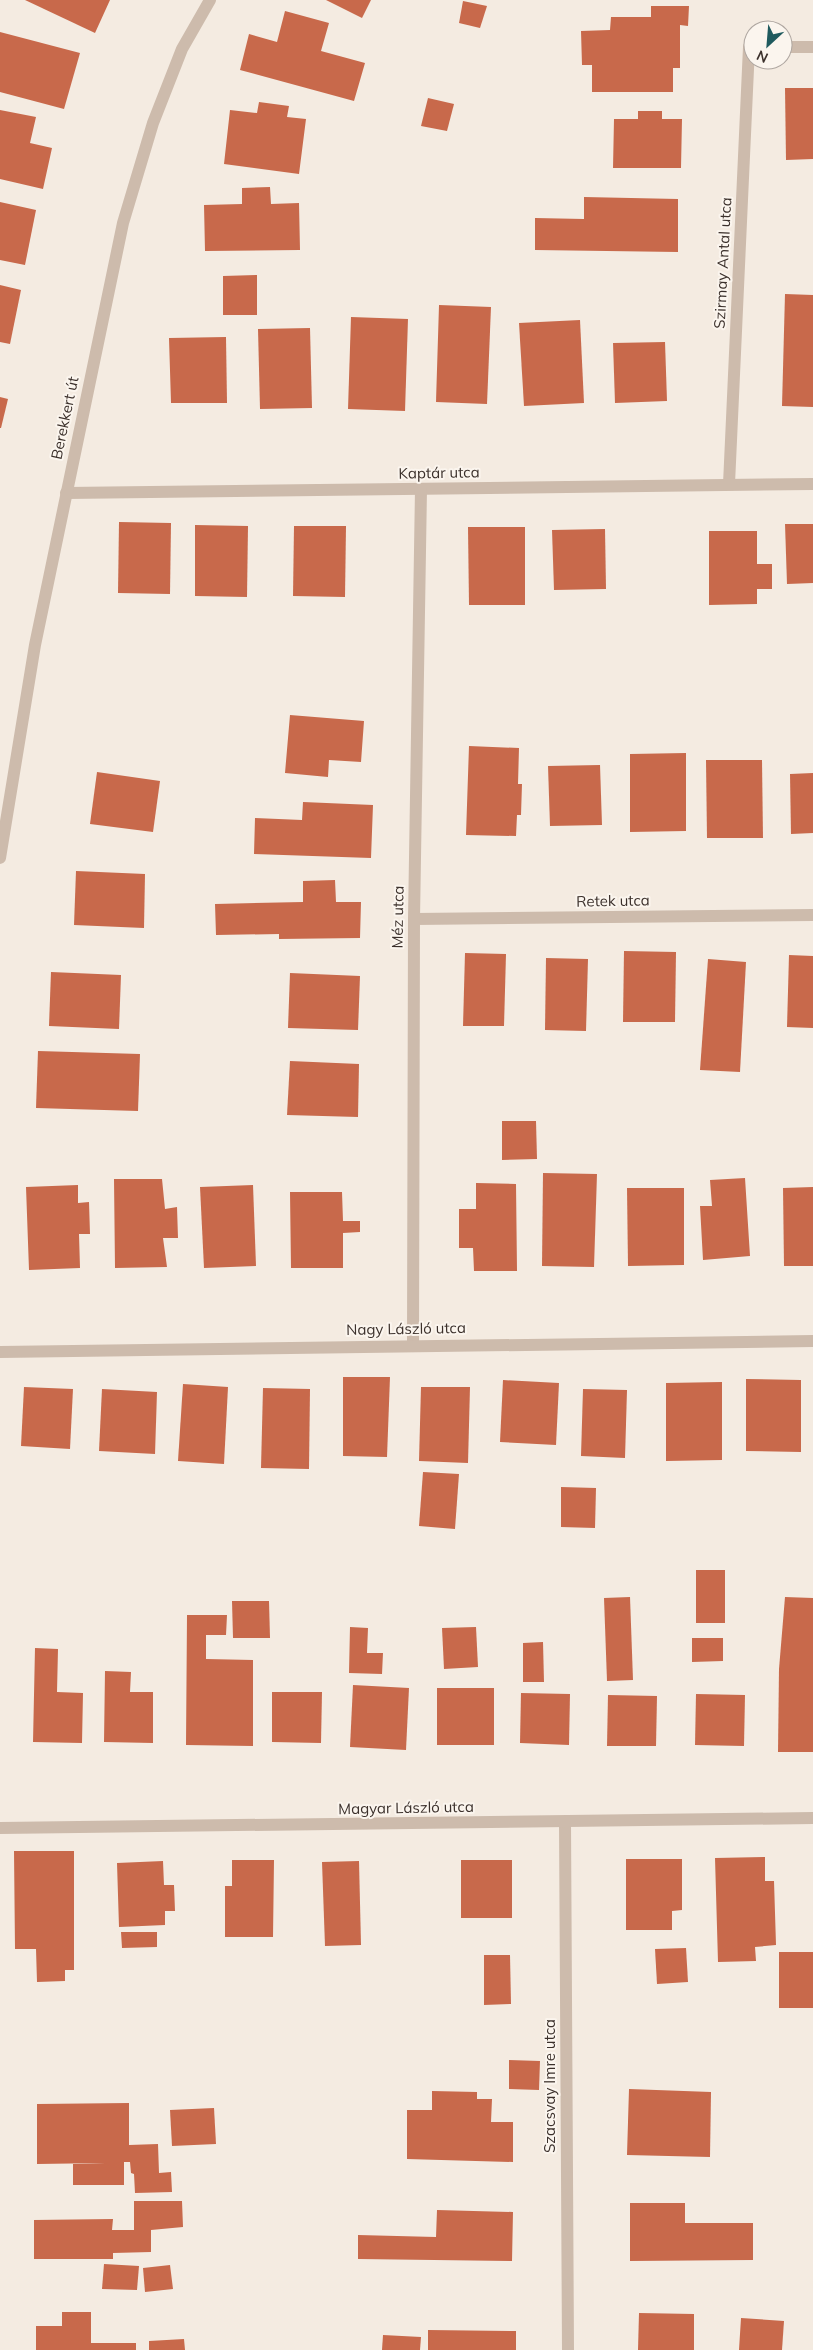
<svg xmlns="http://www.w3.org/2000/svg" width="813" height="2350" viewBox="0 0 813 2350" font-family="Mulish,sans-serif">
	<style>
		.building { fill: #c8694b }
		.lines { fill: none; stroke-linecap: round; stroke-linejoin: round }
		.minor { stroke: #cdbbac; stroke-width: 12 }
		.labels { text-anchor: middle; stroke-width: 4; stroke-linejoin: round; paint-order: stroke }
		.street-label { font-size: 15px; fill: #3b302b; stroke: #fbf5ee }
	</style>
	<rect width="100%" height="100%" fill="#f4ebe1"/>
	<!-- building -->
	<g class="building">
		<path d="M 25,0 L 110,0 L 95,33 Z"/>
		<path d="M 326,0 L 371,0 L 362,18 Z"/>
		<path d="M 463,1 L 487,6 L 480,28 L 459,23 Z"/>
		<path d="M 651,6 L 689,6 L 688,26 L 680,25 L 680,68 L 673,68 L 673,92 L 592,92 L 592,65 L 582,65 L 581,31 L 610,30 L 611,17 L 651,17 Z"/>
		<path d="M 285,11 L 329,23 L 321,51 L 365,63 L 354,101 L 240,70 L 249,34 L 277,42 Z"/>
		<path d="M 0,32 L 80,53 L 64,109 L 0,92 Z"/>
		<path d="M 785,88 L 813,88 L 813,159 L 786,160 Z"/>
		<path d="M 428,98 L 454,104 L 447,131 L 421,126 Z"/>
		<path d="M 259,102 L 289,106 L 287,117 L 306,119 L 299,174 L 224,164 L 230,110 L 257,113 Z"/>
		<path d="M 0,110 L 36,117 L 30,143 L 52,148 L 43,189 L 0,179 Z"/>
		<path d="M 638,111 L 662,111 L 662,119 L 682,119 L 681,168 L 613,168 L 614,119 L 638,119 Z"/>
		<path d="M 270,187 L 271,204 L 299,203 L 300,250 L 205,251 L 204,205 L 242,204 L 242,188 Z"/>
		<path d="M 584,197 L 678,199 L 678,252 L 535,250 L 535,218 L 584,219 Z"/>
		<path d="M 0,202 L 36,210 L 25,265 L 0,260 Z"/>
		<path d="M 257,275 L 257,315 L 223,315 L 223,276 Z"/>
		<path d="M 0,285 L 21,290 L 10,344 L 0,342 Z"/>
		<path d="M 785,294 L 813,295 L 813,407 L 782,406 Z"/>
		<path d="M 439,305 L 491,307 L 487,404 L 436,402 Z"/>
		<path d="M 351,317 L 408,319 L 405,411 L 348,409 Z"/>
		<path d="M 580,320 L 584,403 L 524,406 L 519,323 Z"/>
		<path d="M 310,328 L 312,408 L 260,409 L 258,329 Z"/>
		<path d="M 226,337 L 227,403 L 171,403 L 169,338 Z"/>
		<path d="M 665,342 L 667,401 L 615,403 L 613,343 Z"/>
		<path d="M 0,397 L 8,399 L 1,428 L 0,428 Z"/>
		<path d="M 119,522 L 171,523 L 170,594 L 118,593 Z"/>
		<path d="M 785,524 L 813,524 L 813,583 L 787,584 Z"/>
		<path d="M 195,525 L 248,526 L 247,597 L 195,596 Z"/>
		<path d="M 294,526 L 346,526 L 345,597 L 293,596 Z"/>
		<path d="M 468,527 L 525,527 L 525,605 L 469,605 Z"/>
		<path d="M 605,529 L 606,589 L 554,590 L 552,530 Z"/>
		<path d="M 709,531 L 757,531 L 757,564 L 772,564 L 772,589 L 757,589 L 757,604 L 709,605 Z"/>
		<path d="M 290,715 L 364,721 L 361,762 L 329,760 L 328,777 L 285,773 Z"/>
		<path d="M 469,746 L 519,748 L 518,784 L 522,784 L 521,815 L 517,815 L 516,836 L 466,835 Z"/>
		<path d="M 686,753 L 686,831 L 630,832 L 630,754 Z"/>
		<path d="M 706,760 L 762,760 L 763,838 L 707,838 Z"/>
		<path d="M 600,765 L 602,825 L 550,826 L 548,766 Z"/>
		<path d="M 97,772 L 160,781 L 153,832 L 90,824 Z"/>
		<path d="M 813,773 L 813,833 L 791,834 L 790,774 Z"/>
		<path d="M 303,802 L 373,805 L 371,858 L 254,854 L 255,818 L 302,820 Z"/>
		<path d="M 76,871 L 145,874 L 144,928 L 74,925 Z"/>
		<path d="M 335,880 L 336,902 L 361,902 L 360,938 L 279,939 L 279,934 L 216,935 L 215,904 L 303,902 L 303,881 Z"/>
		<path d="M 624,951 L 676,952 L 675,1022 L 623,1022 Z"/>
		<path d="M 465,953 L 506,954 L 504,1026 L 463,1026 Z"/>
		<path d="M 789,955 L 813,956 L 813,1028 L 787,1027 Z"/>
		<path d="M 546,958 L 588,959 L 586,1031 L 545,1030 Z"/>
		<path d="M 708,959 L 746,962 L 740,1072 L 700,1070 Z"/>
		<path d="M 51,972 L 121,975 L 119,1029 L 49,1026 Z"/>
		<path d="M 290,973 L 360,976 L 358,1030 L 288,1028 Z"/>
		<path d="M 38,1051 L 140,1054 L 138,1111 L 36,1108 Z"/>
		<path d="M 290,1061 L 359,1064 L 358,1117 L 287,1115 Z"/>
		<path d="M 502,1121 L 536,1121 L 537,1159 L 502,1160 Z"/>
		<path d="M 543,1173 L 597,1174 L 594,1267 L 542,1266 Z"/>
		<path d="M 745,1178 L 750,1256 L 703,1260 L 700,1206 L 712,1206 L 710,1180 Z"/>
		<path d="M 114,1179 L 162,1179 L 165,1209 L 177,1207 L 178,1238 L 163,1238 L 167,1267 L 115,1268 Z"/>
		<path d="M 476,1183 L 516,1184 L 517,1271 L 474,1271 L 473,1248 L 459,1248 L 459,1209 L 476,1209 Z"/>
		<path d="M 78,1185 L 78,1203 L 89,1202 L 90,1234 L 79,1234 L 80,1268 L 29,1270 L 26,1187 Z"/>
		<path d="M 253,1185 L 256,1266 L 204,1268 L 200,1187 Z"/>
		<path d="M 813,1187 L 813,1266 L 784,1266 L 783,1188 Z"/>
		<path d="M 627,1188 L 684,1188 L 684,1265 L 628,1266 Z"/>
		<path d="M 290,1192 L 342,1192 L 343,1221 L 360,1221 L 360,1232 L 343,1233 L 343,1268 L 291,1268 Z"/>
		<path d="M 343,1377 L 390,1377 L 387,1457 L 343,1456 Z"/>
		<path d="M 746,1379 L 801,1380 L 801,1452 L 746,1451 Z"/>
		<path d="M 503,1380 L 559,1383 L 556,1445 L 500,1442 Z"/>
		<path d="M 722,1382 L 722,1460 L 666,1461 L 666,1383 Z"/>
		<path d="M 183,1384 L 228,1387 L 224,1464 L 178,1461 Z"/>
		<path d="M 24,1387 L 73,1389 L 70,1449 L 21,1446 Z"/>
		<path d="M 421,1387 L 470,1387 L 468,1463 L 419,1461 Z"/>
		<path d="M 263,1388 L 310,1389 L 309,1469 L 261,1468 Z"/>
		<path d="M 102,1389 L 157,1392 L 155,1454 L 99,1451 Z"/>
		<path d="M 583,1389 L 627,1390 L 625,1458 L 581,1456 Z"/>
		<path d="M 423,1472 L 459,1474 L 455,1529 L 419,1526 Z"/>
		<path d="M 561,1487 L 596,1488 L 595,1528 L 561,1527 Z"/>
		<rect x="696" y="1570" width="29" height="53"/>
		<path d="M 630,1597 L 633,1680 L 607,1681 L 604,1598 Z"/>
		<path d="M 785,1597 L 813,1598 L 813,1752 L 778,1752 L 779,1669 Z"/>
		<path d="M 232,1601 L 269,1601 L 270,1638 L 233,1638 Z"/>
		<path d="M 187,1615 L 227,1615 L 226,1635 L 206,1635 L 206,1659 L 253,1660 L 253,1746 L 186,1745 Z"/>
		<path d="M 350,1627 L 368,1628 L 367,1653 L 383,1653 L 382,1674 L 349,1673 Z"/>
		<path d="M 476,1627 L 478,1667 L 444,1669 L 442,1628 Z"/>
		<path d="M 692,1638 L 723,1638 L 723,1661 L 692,1662 Z"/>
		<path d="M 543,1642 L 544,1682 L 523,1682 L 523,1643 Z"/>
		<path d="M 35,1648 L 58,1649 L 57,1692 L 83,1693 L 82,1743 L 33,1742 Z"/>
		<path d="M 105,1671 L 131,1672 L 130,1692 L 153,1692 L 153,1743 L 104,1742 Z"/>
		<path d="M 353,1685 L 409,1688 L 406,1750 L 350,1747 Z"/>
		<rect x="437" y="1688" width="57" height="57"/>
		<path d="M 272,1692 L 322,1692 L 321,1743 L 272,1742 Z"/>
		<path d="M 521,1693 L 570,1694 L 569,1745 L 520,1743 Z"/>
		<path d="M 696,1694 L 745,1695 L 744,1746 L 695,1745 Z"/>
		<path d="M 608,1695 L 657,1696 L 656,1746 L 607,1746 Z"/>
		<path d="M 14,1851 L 74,1851 L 74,1970 L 65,1970 L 65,1981 L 37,1982 L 36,1949 L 15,1949 Z"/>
		<path d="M 765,1857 L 765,1881 L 774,1881 L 776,1945 L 755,1947 L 756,1961 L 718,1962 L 715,1858 Z"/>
		<path d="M 626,1859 L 682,1859 L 682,1910 L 672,1911 L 672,1930 L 626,1930 Z"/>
		<path d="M 232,1860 L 274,1860 L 273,1937 L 225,1937 L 225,1886 L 232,1886 Z"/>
		<rect x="461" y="1860" width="51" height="58"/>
		<path d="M 163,1861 L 164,1885 L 174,1885 L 175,1911 L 165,1911 L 165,1925 L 119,1927 L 117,1863 Z"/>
		<path d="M 359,1861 L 361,1945 L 325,1946 L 322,1862 Z"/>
		<path d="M 121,1932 L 157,1932 L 157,1947 L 122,1948 Z"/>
		<path d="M 686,1948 L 688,1982 L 657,1984 L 655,1949 Z"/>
		<rect x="779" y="1952" width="34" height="56"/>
		<path d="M 484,1955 L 510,1955 L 511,2004 L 484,2005 Z"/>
		<path d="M 509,2060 L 540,2061 L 539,2090 L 509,2089 Z"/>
		<path d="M 629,2089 L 711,2092 L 710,2157 L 627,2155 Z"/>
		<path d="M 432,2091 L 477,2092 L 477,2099 L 492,2099 L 491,2122 L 513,2122 L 513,2162 L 407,2159 L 407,2110 L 432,2110 Z"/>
		<path d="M 129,2103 L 129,2145 L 158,2144 L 159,2173 L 171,2172 L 172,2192 L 135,2193 L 134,2174 L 131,2173 L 130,2162 L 124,2162 L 124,2185 L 73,2185 L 73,2164 L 105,2163 L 37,2164 L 37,2104 Z"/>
		<path d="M 214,2108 L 216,2144 L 172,2146 L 170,2110 Z"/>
		<path d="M 134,2201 L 182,2201 L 183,2227 L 151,2230 L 151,2252 L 113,2253 L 113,2259 L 34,2259 L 34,2220 L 113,2219 L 112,2230 L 134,2230 Z"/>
		<path d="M 630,2203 L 685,2203 L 685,2223 L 753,2223 L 753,2260 L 630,2261 Z"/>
		<path d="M 437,2210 L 513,2212 L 512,2261 L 358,2259 L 358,2235 L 436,2237 Z"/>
		<path d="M 104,2264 L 139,2266 L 137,2290 L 102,2289 Z"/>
		<path d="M 170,2265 L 173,2289 L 145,2292 L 143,2268 Z"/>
		<path d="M 62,2312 L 91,2312 L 91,2343 L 136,2343 L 136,2350 L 36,2350 L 36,2326 L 62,2326 Z"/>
		<path d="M 639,2313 L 694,2314 L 694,2350 L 638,2350 Z"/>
		<path d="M 741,2318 L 784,2321 L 782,2350 L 739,2350 Z"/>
		<path d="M 428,2330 L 516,2331 L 516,2350 L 428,2350 Z"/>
		<path d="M 383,2335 L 421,2337 L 420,2350 L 382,2350 Z"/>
		<path d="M 184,2339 L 185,2350 L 149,2350 L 149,2341 Z"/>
	</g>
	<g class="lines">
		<!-- minor -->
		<g class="minor">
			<path d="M 783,47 L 813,47"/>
			<path d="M 729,484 L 749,47 L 753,47"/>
			<path d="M 66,493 L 813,484"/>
			<path d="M 0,858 L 35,645 L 123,223 L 153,123 L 182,49 L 210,0"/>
			<path d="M 414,919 L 813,915"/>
			<path d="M 413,1345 L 414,919 L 421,489"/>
			<path d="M 0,1352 L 813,1341"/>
			<path d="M 565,1822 L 568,2350"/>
			<path d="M 0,1828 L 813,1818"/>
		</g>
	</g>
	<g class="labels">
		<!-- street labels -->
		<g class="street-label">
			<text transform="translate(723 263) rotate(-87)" y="5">Szirmay Antal utca</text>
			<text transform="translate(65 418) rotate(-78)" y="5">Berekkert út</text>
			<text transform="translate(439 473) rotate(-1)" y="5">Kaptár utca</text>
			<text transform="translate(613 901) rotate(-1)" y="5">Retek utca</text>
			<text transform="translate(398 917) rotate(-89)" y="5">Méz utca</text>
			<text transform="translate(406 1329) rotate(-1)" y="5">Nagy László utca</text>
			<text transform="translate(406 1808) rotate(-1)" y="5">Magyar László utca</text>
			<text transform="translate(550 2086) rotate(-90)" y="5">Szacsvay Imre utca</text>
		</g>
	</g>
	<!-- north arrow -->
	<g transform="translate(768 45) rotate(206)"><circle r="24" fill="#fbf5ee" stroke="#aea6a0"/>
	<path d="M0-4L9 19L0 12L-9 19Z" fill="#1f5a5e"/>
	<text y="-8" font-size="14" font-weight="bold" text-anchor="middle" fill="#3b302b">N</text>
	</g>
</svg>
